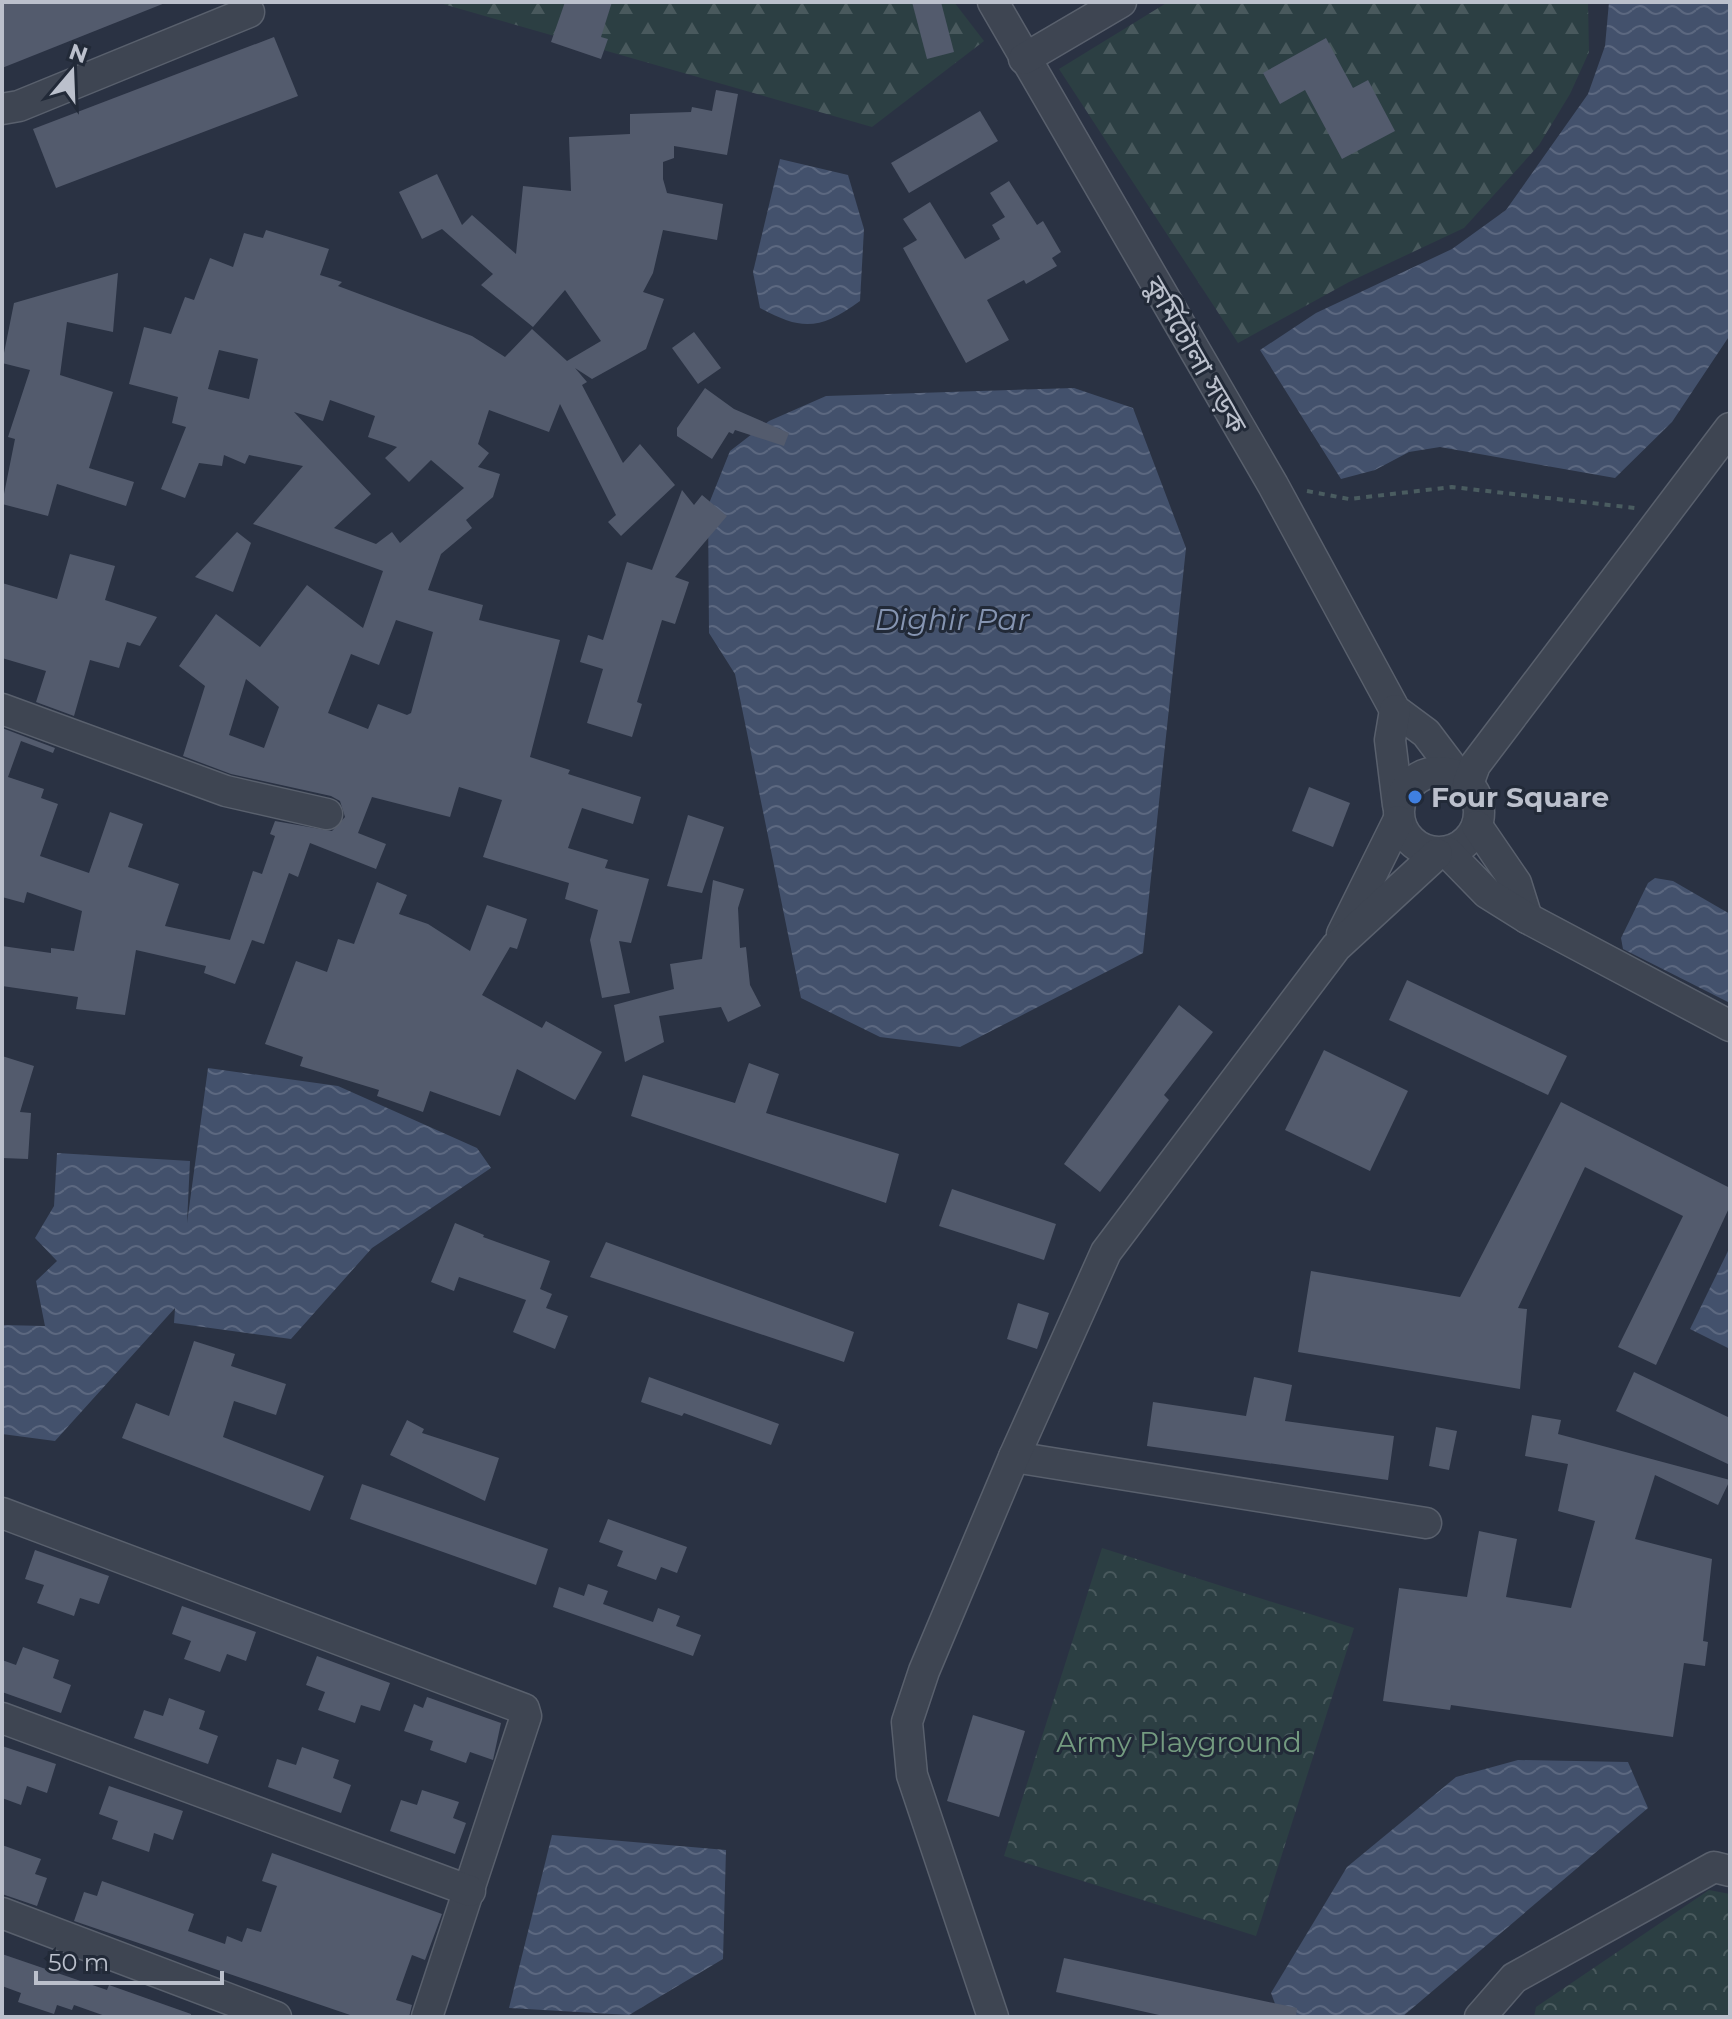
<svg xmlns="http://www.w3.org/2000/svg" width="1732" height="2019" viewBox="0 0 1732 2019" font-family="Montserrat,'Noto Sans Bengali',sans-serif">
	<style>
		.forest { fill: url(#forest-firs) }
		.park { fill: url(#park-crowns) }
		.water { fill: url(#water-waves) }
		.building { fill: #535b6d; fill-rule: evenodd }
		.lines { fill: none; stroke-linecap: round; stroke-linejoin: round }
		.minor-casing { stroke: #59606d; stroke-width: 33 }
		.path { stroke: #4a5c60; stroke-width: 4; stroke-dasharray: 6 6; stroke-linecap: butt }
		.minor { stroke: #3e4552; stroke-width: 30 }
		.shop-dot { fill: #3f7fe0; stroke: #222a38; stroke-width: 3 }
		.labels { text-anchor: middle; stroke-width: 6; stroke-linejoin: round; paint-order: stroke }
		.street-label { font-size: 28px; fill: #bbc0cc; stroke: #222a38 }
		.poi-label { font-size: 28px; font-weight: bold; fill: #bbc0cc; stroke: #222a38; text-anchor: start }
		.park-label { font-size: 28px; fill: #749b80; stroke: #222a38 }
		.water-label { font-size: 30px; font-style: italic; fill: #8594b1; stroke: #222a38 }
	</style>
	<defs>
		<pattern id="forest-firs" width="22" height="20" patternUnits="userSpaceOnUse" patternTransform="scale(2)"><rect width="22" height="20" fill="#2c3f43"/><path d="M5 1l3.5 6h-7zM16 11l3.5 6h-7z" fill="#49595d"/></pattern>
		<pattern id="park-crowns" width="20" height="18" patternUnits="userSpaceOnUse" patternTransform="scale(2)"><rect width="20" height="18" fill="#2c3f43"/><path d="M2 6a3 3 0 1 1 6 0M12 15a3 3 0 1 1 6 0" fill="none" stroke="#49595d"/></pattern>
		<pattern id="water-waves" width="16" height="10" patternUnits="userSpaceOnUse" patternTransform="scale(2)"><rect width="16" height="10" fill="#43516c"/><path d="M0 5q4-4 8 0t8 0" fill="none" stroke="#5c6880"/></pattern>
	</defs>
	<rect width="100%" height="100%" fill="#2a3243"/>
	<!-- forest -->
	<g class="forest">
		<path d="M 436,2 L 954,2 L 984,41 L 872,127 Z"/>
		<path d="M 1168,2 L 1588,2 L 1589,52 L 1570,94 L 1539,145 L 1464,228 L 1349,282 L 1238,343 L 1059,69 Z"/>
	</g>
	<!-- park -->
	<g class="park">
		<path d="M 1102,1548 L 1354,1628 L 1256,1936 L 1004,1856 Z"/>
		<path d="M 1709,1890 L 1730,1894 L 1730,2017 L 1534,2017 L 1536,2007 Z"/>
	</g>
	<!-- water -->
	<g class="water">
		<path d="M 1609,2 L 1730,2 L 1730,335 L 1672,422 L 1615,478 L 1440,447 L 1409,452 L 1375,470 L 1341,479 L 1260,350 L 1316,313 L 1452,249 L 1506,210 L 1588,94 L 1605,46 Z"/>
		<path d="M 780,159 L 848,175 L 864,229 L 860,301 C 820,330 802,331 760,308 L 753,272 Z"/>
		<path d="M 1074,388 L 1133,408 L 1186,548 L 1143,953 L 960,1047 L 880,1037 L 801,998 L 735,674 L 709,633 L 708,506 L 730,451 L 769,421 L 826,396 Z"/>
		<path d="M 1655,878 L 1673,881 L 1730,914 L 1730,1003 L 1623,949 L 1621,938 L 1648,883 Z"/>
		<path d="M 208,1068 L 338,1086 L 477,1148 L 491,1168 L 372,1248 L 291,1339 L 174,1323 L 175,1308 L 55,1441 L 2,1434 L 2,1325 L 45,1326 L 36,1281 L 57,1261 L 35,1238 L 54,1206 L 57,1153 L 190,1161 L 187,1223 Z"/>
		<path d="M 1730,1247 L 1730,1349 L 1690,1329 Z"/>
		<path d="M 1518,1760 L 1628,1762 L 1648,1808 L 1402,2017 L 1280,2017 L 1271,1993 L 1347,1867 L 1456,1777 Z"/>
		<path d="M 552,1835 L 726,1850 L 723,1959 L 629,2015 L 509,2008 Z"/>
	</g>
	<!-- building -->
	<g class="building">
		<path d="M 2,2 L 165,2 L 165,3 L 2,68 Z"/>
		<path d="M 565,2 L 612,2 L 601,37 L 608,39 L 601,59 L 551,42 Z"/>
		<path d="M 912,2 L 941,2 L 954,52 L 927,59 Z"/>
		<path d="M 274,37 L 298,96 L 56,188 L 33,129 Z"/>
		<path d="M 1326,38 L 1353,88 L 1368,80 L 1395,131 L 1342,159 L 1305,90 L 1280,104 L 1263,73 Z"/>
		<path d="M 716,90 L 738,94 L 727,155 L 674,146 L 674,158 L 663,162 L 663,179 L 667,193 L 723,204 L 717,240 L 663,230 L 653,273 L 643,292 L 664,299 L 646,349 L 592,379 L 575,368 L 587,382 L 582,385 L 623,463 L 640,444 L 675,485 L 621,536 L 608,522 L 616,515 L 560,404 L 549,432 L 489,410 L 478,444 L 489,453 L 478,467 L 500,474 L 493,497 L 466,520 L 472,528 L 441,554 L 428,590 L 483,605 L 479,620 L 560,640 L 530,757 L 570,770 L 568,774 L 641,797 L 633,824 L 582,808 L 568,848 L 608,860 L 605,868 L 649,879 L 631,943 L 619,941 L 630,993 L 602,998 L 590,940 L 598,910 L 565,899 L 569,883 L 483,857 L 502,800 L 459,787 L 450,817 L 372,797 L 358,833 L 386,844 L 376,869 L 310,843 L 298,877 L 289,873 L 264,944 L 252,940 L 235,984 L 204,973 L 206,966 L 136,950 L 125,1015 L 76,1009 L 78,997 L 2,986 L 2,946 L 51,953 L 51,948 L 74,951 L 82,911 L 27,892 L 24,903 L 2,897 L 2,728 L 55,748 L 53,753 L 21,741 L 8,777 L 44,789 L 41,798 L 58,804 L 40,856 L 89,873 L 110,812 L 143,824 L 128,867 L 179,884 L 165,926 L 230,940 L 253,871 L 262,874 L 275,836 L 270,834 L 275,821 L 332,831 L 345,817 L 340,801 L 331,796 L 231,774 L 183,756 L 205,686 L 179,666 L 216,614 L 260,647 L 307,585 L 363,628 L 383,571 L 253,524 L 303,466 L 249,455 L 245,464 L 224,455 L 222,466 L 199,463 L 185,498 L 161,489 L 186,427 L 172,423 L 178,397 L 129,384 L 144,327 L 171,334 L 185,297 L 194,300 L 210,258 L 233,267 L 244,233 L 263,238 L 266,230 L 329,249 L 320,275 L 342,282 L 338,286 L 472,336 L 505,357 L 532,329 L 567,361 L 601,341 L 565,290 L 533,327 L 481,285 L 493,274 L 442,229 L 422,239 L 399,192 L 437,174 L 462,225 L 472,215 L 516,254 L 523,186 L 571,191 L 569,137 L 630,134 L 630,114 L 691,112 L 692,107 L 712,111 ZM 219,350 L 258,359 L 249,399 L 208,389 ZM 330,400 L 375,416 L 368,437 L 397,447 L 385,458 L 409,482 L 431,460 L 464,488 L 400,543 L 392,532 L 376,544 L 334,528 L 371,494 L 294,412 L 323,421 ZM 396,620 L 433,632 L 411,713 L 407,715 L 378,704 L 368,729 L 328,713 L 351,654 L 379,665 ZM 246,679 L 279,707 L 264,748 L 229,735 Z"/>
		<path d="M 980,111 L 998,141 L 909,193 L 891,163 Z"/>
		<path d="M 1009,181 L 1037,225 L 1043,221 L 1061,252 L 1052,258 L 1057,266 L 1026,284 L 1024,280 L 987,300 L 1009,340 L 966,363 L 903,248 L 917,240 L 903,219 L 930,202 L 965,259 L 1000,239 L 992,225 L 1005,217 L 990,193 Z"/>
		<path d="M 118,273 L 113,332 L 67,322 L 60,375 L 113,392 L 89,468 L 134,482 L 126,506 L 57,484 L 48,516 L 2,504 L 15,439 L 8,437 L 30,370 L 2,363 L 14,303 Z"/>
		<path d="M 694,332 L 721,368 L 698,384 L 672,348 Z"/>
		<path d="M 705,388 L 734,409 L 789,433 L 784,446 L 735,430 L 733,434 L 729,432 L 712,459 L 677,436 L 677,428 Z"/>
		<path d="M 682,490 L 694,505 L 702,495 L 727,516 L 675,577 L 689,582 L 675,624 L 662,620 L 637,702 L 642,704 L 632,737 L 587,723 L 603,669 L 580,662 L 588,635 L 603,640 L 627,562 L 652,570 Z"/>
		<path d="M 237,532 L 251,543 L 233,592 L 195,577 Z"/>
		<path d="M 70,554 L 115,566 L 105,600 L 157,617 L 140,646 L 127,642 L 119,668 L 90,660 L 74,716 L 36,702 L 46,671 L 2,658 L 2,583 L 57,599 Z"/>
		<path d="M 1309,787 L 1350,803 L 1333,847 L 1292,831 Z"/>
		<path d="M 688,815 L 724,827 L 702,893 L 667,886 Z"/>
		<path d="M 713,880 L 744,889 L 738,908 L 740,948 L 746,947 L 750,985 L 761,1006 L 728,1022 L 721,1007 L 659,1016 L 664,1042 L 625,1062 L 614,1005 L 674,989 L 670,964 L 702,959 Z"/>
		<path d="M 377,882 L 407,895 L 399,914 L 428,924 L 470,951 L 487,905 L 527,919 L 517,949 L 510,947 L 482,995 L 542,1028 L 546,1021 L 602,1052 L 575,1100 L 517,1069 L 500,1116 L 430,1091 L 423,1112 L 377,1096 L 379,1090 L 300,1066 L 303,1057 L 265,1044 L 296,961 L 327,972 L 338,939 L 354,944 Z"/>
		<path d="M 1407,980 L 1567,1056 L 1548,1095 L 1389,1020 Z"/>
		<path d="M 1179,1005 L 1213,1032 L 1164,1095 L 1169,1100 L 1100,1192 L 1064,1164 Z"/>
		<path d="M 1324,1050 L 1408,1091 L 1370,1171 L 1285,1130 Z"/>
		<path d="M 2,1056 L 34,1066 L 20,1112 L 31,1113 L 28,1159 L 2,1158 Z"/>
		<path d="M 749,1063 L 779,1074 L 766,1113 L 899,1154 L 886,1203 L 631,1116 L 643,1075 L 735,1103 Z"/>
		<path d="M 1561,1102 L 1730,1188 L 1730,1206 L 1656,1365 L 1618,1347 L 1683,1216 L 1585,1167 L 1518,1308 L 1527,1309 L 1520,1389 L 1298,1352 L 1311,1271 L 1460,1297 Z"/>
		<path d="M 952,1189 L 1056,1224 L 1044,1260 L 939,1226 Z"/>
		<path d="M 455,1223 L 484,1235 L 483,1237 L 550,1261 L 540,1289 L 552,1294 L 546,1308 L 568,1316 L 555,1349 L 513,1332 L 526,1300 L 459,1277 L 454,1291 L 431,1282 Z"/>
		<path d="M 606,1242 L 854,1332 L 844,1362 L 590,1277 Z"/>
		<path d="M 1018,1303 L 1049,1313 L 1037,1349 L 1007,1339 Z"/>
		<path d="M 194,1341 L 235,1354 L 231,1366 L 286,1384 L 276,1415 L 234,1401 L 223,1437 L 324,1476 L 310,1511 L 122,1438 L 136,1403 L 169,1416 Z"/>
		<path d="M 1634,1372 L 1730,1418 L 1730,1465 L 1616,1411 Z"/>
		<path d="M 649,1377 L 779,1424 L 771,1445 L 684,1413 L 682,1416 L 641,1402 Z"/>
		<path d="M 1254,1377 L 1292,1385 L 1285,1421 L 1394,1436 L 1388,1480 L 1147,1446 L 1153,1402 L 1246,1416 Z"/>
		<path d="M 1532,1415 L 1561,1420 L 1558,1434 L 1730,1480 L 1718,1505 L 1655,1475 L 1635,1539 L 1712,1559 L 1703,1641 L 1708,1642 L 1705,1666 L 1684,1663 L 1673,1737 L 1451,1705 L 1450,1710 L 1383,1701 L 1399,1588 L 1467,1597 L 1479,1531 L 1517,1539 L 1506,1597 L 1571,1608 L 1595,1521 L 1558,1511 L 1568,1464 L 1525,1456 Z"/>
		<path d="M 407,1420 L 424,1429 L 422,1433 L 499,1458 L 485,1501 L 390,1455 Z"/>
		<path d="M 1436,1427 L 1457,1431 L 1449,1470 L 1429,1466 Z"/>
		<path d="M 362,1484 L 548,1549 L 536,1585 L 350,1519 Z"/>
		<path d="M 608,1519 L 687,1547 L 677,1573 L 661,1567 L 656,1580 L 617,1566 L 623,1551 L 599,1542 Z"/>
		<path d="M 35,1550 L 109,1576 L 99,1604 L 80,1598 L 74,1616 L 37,1603 L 44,1585 L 25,1579 Z"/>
		<path d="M 588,1584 L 608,1591 L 603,1604 L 653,1622 L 658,1608 L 680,1616 L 676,1626 L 701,1635 L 693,1656 L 553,1607 L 559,1587 L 584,1596 Z"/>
		<path d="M 182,1606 L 256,1632 L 246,1661 L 227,1654 L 220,1672 L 184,1659 L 191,1641 L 172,1634 Z"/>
		<path d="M 23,1647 L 59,1660 L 53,1678 L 71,1685 L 61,1713 L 2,1692 L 2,1660 L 16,1665 Z"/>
		<path d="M 317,1656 L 390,1683 L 380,1711 L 361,1705 L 355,1723 L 318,1710 L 325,1692 L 306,1685 Z"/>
		<path d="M 427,1697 L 501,1723 L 493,1760 L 470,1752 L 466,1763 L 430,1750 L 433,1741 L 404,1731 L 414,1704 L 423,1708 Z"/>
		<path d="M 169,1698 L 205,1711 L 199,1729 L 218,1736 L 208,1764 L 134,1738 L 144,1710 L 163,1716 Z"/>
		<path d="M 973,1715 L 1025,1731 L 999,1817 L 947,1801 Z"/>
		<path d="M 2,1746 L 56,1764 L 47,1793 L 27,1786 L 21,1805 L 2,1798 Z"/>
		<path d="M 302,1747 L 339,1760 L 333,1778 L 351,1785 L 341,1813 L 268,1787 L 277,1759 L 296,1765 Z"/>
		<path d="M 109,1786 L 183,1811 L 173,1840 L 154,1833 L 149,1852 L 112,1839 L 118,1821 L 99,1814 Z"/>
		<path d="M 422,1790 L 459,1802 L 453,1818 L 466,1823 L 455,1854 L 390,1831 L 401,1800 L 417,1805 Z"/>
		<path d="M 2,1845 L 41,1859 L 35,1874 L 47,1878 L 37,1906 L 2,1894 Z"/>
		<path d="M 272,1853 L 442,1914 L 425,1960 L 412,1955 L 396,2000 L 412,2005 L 409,2017 L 356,2017 L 74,1921 L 84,1892 L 97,1896 L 102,1881 L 194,1914 L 188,1931 L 225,1944 L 227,1936 L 242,1942 L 247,1928 L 261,1932 L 277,1886 L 262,1881 Z"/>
		<path d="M 2,1954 L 107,1990 L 109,1985 L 191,2014 L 191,2017 L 108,2017 L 74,2005 L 72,2010 L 57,2005 L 54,2014 L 18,2002 L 21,1993 L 2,1986 Z"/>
		<path d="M 1064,1958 L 1297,2008 L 1296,2017 L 1168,2017 L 1056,1992 Z"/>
	</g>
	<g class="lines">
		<!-- minor casing -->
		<g class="minor-casing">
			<g id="minor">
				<path d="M 993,2 L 1273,485 L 1395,710 L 1426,733 L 1460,778"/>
				<path d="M 1024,59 L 1121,2"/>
				<path d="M 2,109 L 19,106 L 249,12"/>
				<path d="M 2,709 L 226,791 L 327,814"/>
				<path d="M 1395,710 L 1390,740 L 1398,805"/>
				<circle cx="1439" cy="812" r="40"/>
				<path d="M 1468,784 L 1475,765 L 1730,428"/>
				<path d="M 1477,826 L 1516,883 L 1527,918"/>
				<path d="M 1447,852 L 1487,893 L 1527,918 L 1730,1026"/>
				<path d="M 1342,934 L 1398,821"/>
				<path d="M 1014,1457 L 1426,1523"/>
				<path d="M 2,1513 L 524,1709 L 526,1716 L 427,2017"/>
				<path d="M 2,1718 L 470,1891"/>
				<path d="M 2,1913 L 276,2017"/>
				<path d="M 993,2017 L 912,1775 L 907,1722 L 924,1671 L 1014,1457 L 1106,1252 L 1336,947 L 1437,854"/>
				<path d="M 1480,2017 L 1514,1978 L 1714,1867 L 1730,1871"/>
			</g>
		</g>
		<!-- path -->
		<path class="path" d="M 1307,491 L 1349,499 L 1452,487 L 1635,508"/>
		<!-- minor -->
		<use href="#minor" class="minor"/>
	</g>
	<!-- markers -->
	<circle class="shop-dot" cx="1415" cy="797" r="8"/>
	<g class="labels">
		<!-- street labels -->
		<g class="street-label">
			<text transform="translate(1196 355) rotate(60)" y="10">কুর্মিটোলা সড়ক</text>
		</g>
		<!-- poi labels -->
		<g class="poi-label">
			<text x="1431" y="807">Four Square</text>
		</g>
		<!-- park labels -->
		<g class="park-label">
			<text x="1179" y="1752">Army Playground</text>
		</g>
		<!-- water labels -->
		<g class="water-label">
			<text x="952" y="630">Dighir Par</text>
		</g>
	</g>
	<!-- border -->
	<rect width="1732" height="2019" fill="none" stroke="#bbc0cc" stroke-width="8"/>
	<!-- north arrow -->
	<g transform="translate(72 72) rotate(19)" stroke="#222a38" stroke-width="6" paint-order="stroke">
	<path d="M0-6L14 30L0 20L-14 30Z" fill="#bbc0cc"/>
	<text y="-12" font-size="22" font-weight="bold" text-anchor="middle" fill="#bbc0cc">N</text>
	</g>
	<!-- scale -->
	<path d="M36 1971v12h186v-12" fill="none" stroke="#bbc0cc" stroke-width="4"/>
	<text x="48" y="1971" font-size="24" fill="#bbc0cc" stroke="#222a38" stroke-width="6" paint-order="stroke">50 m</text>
</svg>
